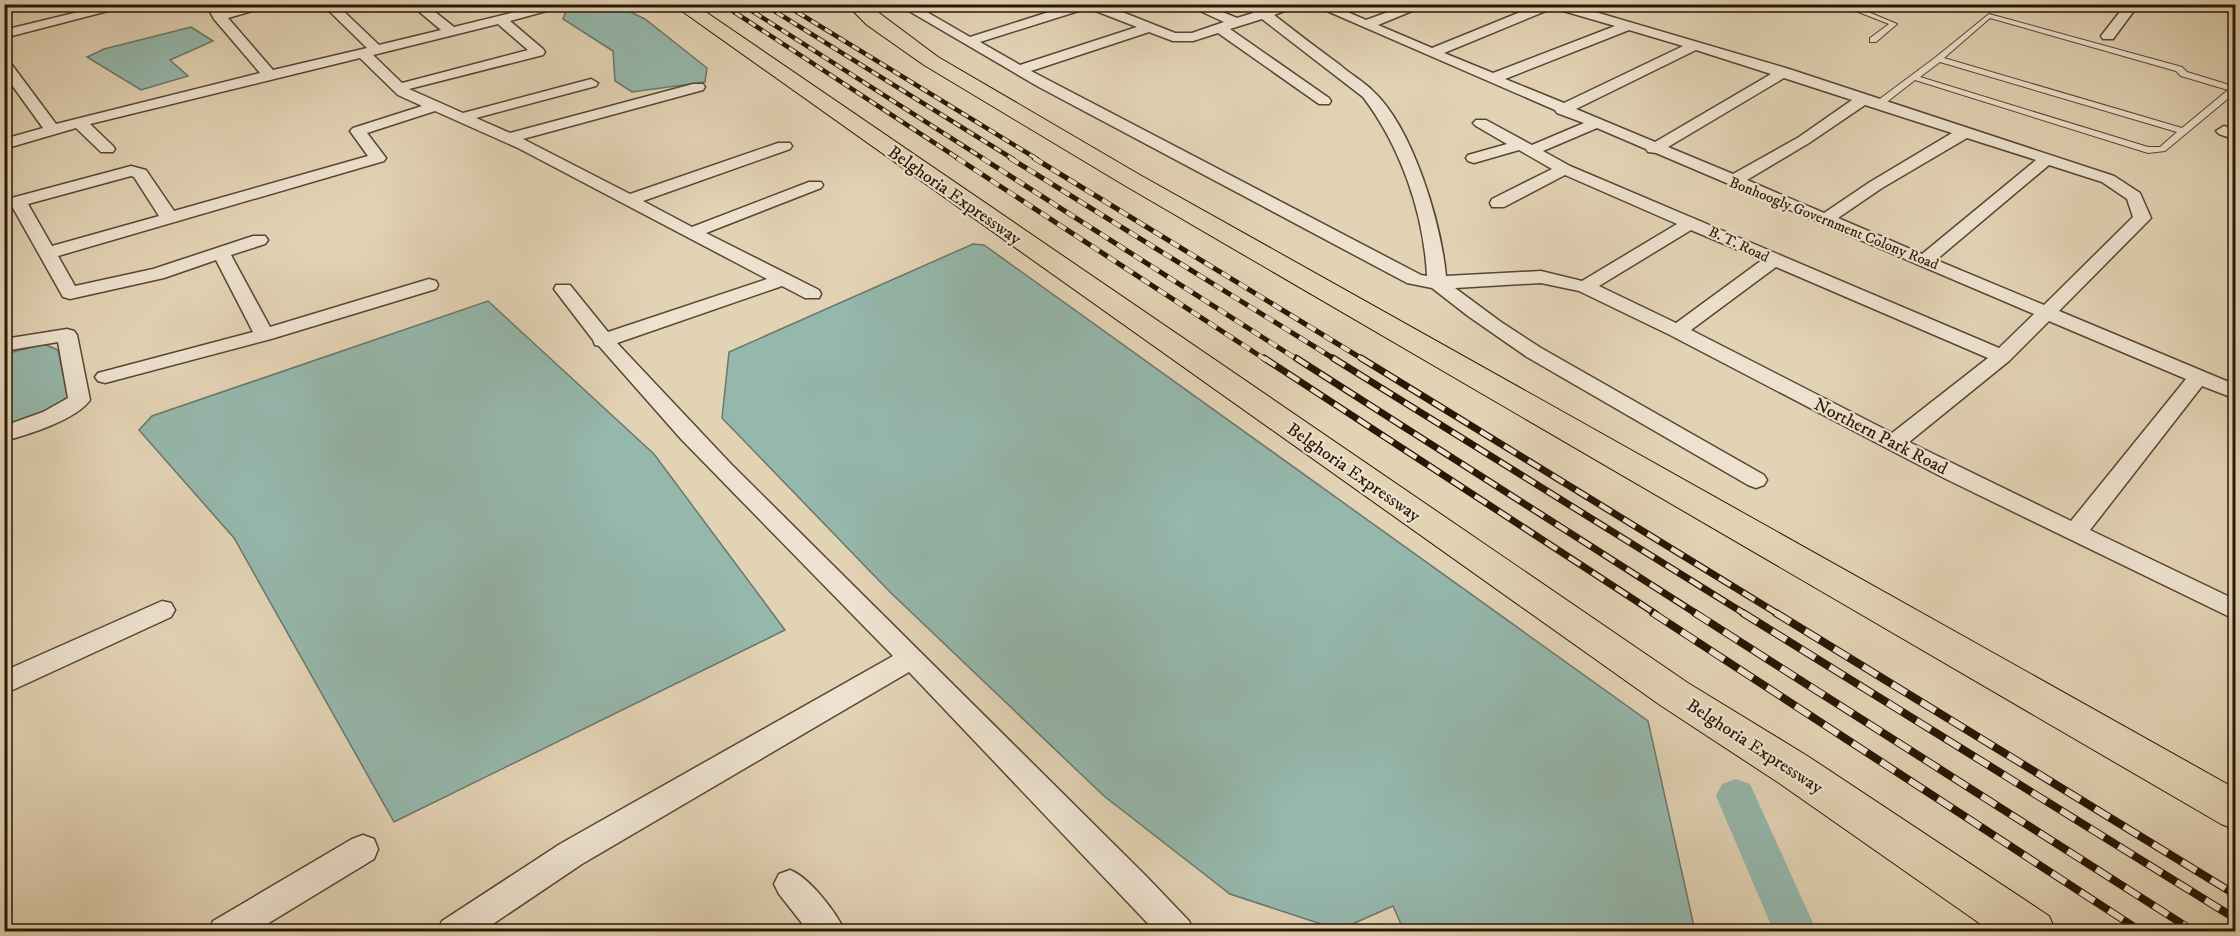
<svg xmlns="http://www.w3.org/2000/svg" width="2240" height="936" viewBox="0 0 2240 936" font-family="'IM FELL DW Pica',serif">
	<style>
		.water { fill: #95b8ad; stroke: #6a7769; stroke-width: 1.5 }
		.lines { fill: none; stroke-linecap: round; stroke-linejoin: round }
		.canal { fill: #95b8ad; fill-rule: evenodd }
		.lane-casing { stroke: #584530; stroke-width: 2 }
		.street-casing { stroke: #584530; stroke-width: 3 }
		.highway-casing { stroke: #291604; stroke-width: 2 }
		.lane { fill: #ede2cf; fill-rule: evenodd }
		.street { fill: #ede2cf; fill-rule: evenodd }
		.highway { fill: #e3d3b5; fill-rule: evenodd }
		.rail-far3-casing { stroke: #291604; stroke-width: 4.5 }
		.rail-far2-casing { stroke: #291604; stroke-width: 5 }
		.rail-far1-casing { stroke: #291604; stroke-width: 7 }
		.rail-casing { stroke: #291604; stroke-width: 8 }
		.rail-far3 { stroke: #ede2cf; stroke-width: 3; stroke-dasharray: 8; stroke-linecap: butt }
		.rail-far2 { stroke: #ede2cf; stroke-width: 4; stroke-dasharray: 10; stroke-linecap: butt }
		.rail-far1 { stroke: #ede2cf; stroke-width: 4.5; stroke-dasharray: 14; stroke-linecap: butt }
		.rail { stroke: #ede2cf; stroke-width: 6; stroke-dasharray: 17; stroke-linecap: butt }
		.labels { text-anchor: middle; stroke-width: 4.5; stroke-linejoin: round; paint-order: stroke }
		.far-street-label { font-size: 15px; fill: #291604; stroke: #ede2cf }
		.street-label { font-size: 18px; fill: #291604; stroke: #ede2cf }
	</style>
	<rect width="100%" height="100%" fill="#e3d3b5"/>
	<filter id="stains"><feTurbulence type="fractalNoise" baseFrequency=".00333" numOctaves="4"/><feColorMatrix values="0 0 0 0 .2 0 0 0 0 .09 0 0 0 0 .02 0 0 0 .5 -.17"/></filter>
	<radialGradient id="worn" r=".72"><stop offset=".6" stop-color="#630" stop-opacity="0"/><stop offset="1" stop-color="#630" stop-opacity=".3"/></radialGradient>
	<!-- water -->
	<g class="water">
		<path d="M 584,5 L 616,5 L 645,19 L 707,68 L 705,82 L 632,92 L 615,81 L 613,51 L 563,19 L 566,11 Z"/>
		<path d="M 191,27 L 213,41 L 170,60 L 188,76 L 141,90 L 87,57 L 104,49 Z"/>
		<path d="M 973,244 L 984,245 L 1648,721 L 1695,931 L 1404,931 L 1393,906 L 1339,930 L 1230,894 L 1104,796 L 891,593 L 722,418 L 729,352 Z"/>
		<path d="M 488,301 L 654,454 L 785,630 L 394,822 L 234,538 L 139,430 L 152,416 Z"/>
		<path d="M 44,344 L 58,350 L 68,398 L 45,414 L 5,429 L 5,354 Z"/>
	</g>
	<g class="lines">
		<!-- canal -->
		<path class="canal" d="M 1736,779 L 1750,784 L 1817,932 L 1774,932 L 1716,796 L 1722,784 Z"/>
		<!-- lane casing -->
		<g class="lane-casing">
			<g id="lane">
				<path d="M 1838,4 L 1849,4 L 1897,24 L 1876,42 L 1870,42 L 1870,38 L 1889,24 Z"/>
				<path d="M 1989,14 L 2182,67 L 2187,72 L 2236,87 L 2236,92 L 2165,151 L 2148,153 L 1915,80 L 1883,105 L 1877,105 L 1877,101 L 1936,57 ZM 1990,18 L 2176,71 L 2181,76 L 2228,90 L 2182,128 L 1944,58 ZM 1940,62 L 2177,132 L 2160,147 L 2148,147 L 1920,77 Z"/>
			</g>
		</g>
		<!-- street casing -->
		<g class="street-casing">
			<g id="street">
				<path d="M 111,4 L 135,4 L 4,38 L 4,30 Z"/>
				<path d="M 206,4 L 219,4 L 223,11 L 252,4 L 277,4 L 228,18 L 273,70 L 367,48 L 322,4 L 336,4 L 379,45 L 441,30 L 410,4 L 425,4 L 454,27 L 548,4 L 572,4 L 510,21 L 543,49 L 545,52 L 543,55 L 409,89 L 463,113 L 591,79 L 598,83 L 596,86 L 476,118 L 510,133 L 693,84 L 703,84 L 705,87 L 703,90 L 523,139 L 630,194 L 778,143 L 790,143 L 792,146 L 790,149 L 643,201 L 692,227 L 809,182 L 821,182 L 823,185 L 821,188 L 706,233 L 819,290 L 821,294 L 819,298 L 805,298 L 782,286 L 617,343 L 731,464 L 1146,876 L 1189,921 L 1194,932 L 1156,932 L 909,672 L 582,864 L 481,932 L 437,932 L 442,921 L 560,844 L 893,656 L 681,439 L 599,346 L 595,345 L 593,340 L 554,289 L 556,285 L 570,285 L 608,332 L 767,279 L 518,148 L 435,111 L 367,133 L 386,158 L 384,161 L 58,256 L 75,286 L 153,269 L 253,236 L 265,236 L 268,240 L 265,244 L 231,255 L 270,327 L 429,279 L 436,281 L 438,285 L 436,289 L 271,339 L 105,383 L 98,381 L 95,377 L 98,373 L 253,332 L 216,260 L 164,278 L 70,299 L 63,297 L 13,208 L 4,210 L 4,200 L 131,166 L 146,170 L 174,211 L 368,156 L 350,131 L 353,128 L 422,106 L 398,95 L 360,58 L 90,124 L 113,146 L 115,149 L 113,152 L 101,152 L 76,128 L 4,149 L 4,139 L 43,128 L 4,74 L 4,60 L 9,61 L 56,124 L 260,73 L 214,19 ZM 498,24 L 528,50 L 402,83 L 373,55 ZM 131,176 L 134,177 L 159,216 L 52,246 L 28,204 Z"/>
				<path d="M 897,4 L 913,4 L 970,37 L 1074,4 L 1102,4 L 1175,33 L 1192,33 L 1224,22 L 1185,4 L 1203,4 L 1237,18 L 1253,13 L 1250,9 L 1256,5 L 1266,9 L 1282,4 L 1303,4 L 1274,15 C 1296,32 1318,49 1340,65 C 1350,74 1363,81 1373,91 C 1413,128 1441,223 1446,276 L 1541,271 L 1582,281 L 1677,224 L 1565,175 L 1504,207 L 1492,207 L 1490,203 L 1492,199 L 1552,169 L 1519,150 L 1474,163 L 1468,161 L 1466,158 L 1468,155 L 1507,144 L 1476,126 L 1473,123 L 1476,120 L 1486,120 L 1532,145 L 1584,123 L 1557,113 L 1555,110 L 1311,4 L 1329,4 L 1366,20 L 1410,4 L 1429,4 L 1378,25 L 1432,48 L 1540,4 L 1568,4 L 1789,69 L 2114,176 L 2140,193 L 2151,218 L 2059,311 L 2236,385 L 2236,399 L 2202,386 L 2090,530 L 2236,600 L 2236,620 L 1944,478 L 1670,335 L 1579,291 L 1541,283 L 1455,288 L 1501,322 L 1541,348 L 1764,475 L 1767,480 L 1764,485 L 1756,488 L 1748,485 L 1527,357 L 1468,316 L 1432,288 L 1407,283 L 1037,86 ZM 1088,8 L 1137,27 L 1020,65 L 980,42 ZM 1553,8 L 1615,26 L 1493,73 L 1444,53 ZM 1262,19 L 1363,97 C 1401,147 1424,214 1427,276 L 1421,275 L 1031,71 L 1149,32 L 1173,41 L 1193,41 L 1218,33 L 1319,104 L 1329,104 L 1331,101 L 1329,98 L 1230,29 ZM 1629,30 L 1683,46 L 1564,103 L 1505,79 ZM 1696,50 L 1771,74 L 1655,142 L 1576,109 ZM 1784,78 L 1852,100 L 1799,137 L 1733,174 L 1668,147 ZM 1865,105 L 1952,133 L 1870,182 L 1824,213 L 1747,180 L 1809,143 ZM 1597,128 L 1646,149 L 1648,152 L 1656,153 L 2034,314 L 1999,348 L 1570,166 L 1543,151 ZM 1967,138 L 2036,160 L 1922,254 L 1838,218 L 1882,188 ZM 2049,165 L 2102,182 L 2127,199 L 2133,217 L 2044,305 L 1936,260 ZM 1691,230 L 1762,260 L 1676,323 L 1599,286 ZM 1776,267 L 1988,358 L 1892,433 L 1691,330 ZM 2049,321 L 2186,379 L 2071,521 L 1909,442 L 2009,361 Z"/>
				<path d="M 2126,4 L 2139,4 L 2113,39 L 2103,39 L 2101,36 Z"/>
				<path d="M 2224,126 L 2236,130 L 2236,140 L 2219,134 L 2216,131 Z"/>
				<path d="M 67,329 L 74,331 L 77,335 L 90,400 C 76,420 27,435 4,441 L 4,426 L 43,412 L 68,398 L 58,342 L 4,351 L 4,339 Z"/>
				<path d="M 162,601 L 171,603 L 175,610 L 171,617 L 4,694 L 4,671 Z"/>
				<path d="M 363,835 L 374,839 L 378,849 L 374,859 L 254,932 L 208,932 L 213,921 L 352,839 Z"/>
				<path d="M 790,870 C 809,877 837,913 845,932 L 809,932 L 779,894 L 774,884 L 779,874 Z"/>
			</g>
		</g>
		<!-- highway casing -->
		<g class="highway-casing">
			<g id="highway">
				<path d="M 672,4 L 694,4 L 1688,683 L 1809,757 L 2049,916 L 2056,932 L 1992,932 L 1779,783 L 1660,705 Z"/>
				<path d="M 846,4 L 867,4 L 938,57 L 1140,175 L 2236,789 L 2236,830 L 2221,824 L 1124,185 L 924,65 L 867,25 Z"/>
			</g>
		</g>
		<!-- lane -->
		<use href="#lane" class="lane"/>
		<!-- street -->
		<use href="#street" class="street"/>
		<!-- highway -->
		<use href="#highway" class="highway"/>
		<!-- rail-far3 casing -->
		<g class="rail-far3-casing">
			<g id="rail-far3">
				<path d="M 722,4 L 959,159"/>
				<path d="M 741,4 L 984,159"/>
				<path d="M 763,4 L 1013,159"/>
				<path d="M 784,4 L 1037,159"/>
			</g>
		</g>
		<!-- rail-far2 casing -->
		<g class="rail-far2-casing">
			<g id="rail-far2">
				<path d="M 957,158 L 1266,360"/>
				<path d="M 982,158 L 1298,360"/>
				<path d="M 1010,158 L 1336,360"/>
				<path d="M 1034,158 L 1364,360"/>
			</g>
		</g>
		<!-- rail-far1 casing -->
		<g class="rail-far1-casing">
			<g id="rail-far1">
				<path d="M 1264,358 L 1656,614"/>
				<path d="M 1296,358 L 1697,614"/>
				<path d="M 1333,358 L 1745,614"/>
				<path d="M 1361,358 L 1778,614"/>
			</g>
		</g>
		<!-- rail casing -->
		<g class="rail-casing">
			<g id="rail">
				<path d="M 1653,613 L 2142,932"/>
				<path d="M 1695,613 L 2195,932"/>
				<path d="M 1743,613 L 2236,919"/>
				<path d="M 1776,613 L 2236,895"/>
			</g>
		</g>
		<!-- rail-far3 -->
		<use href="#rail-far3" class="rail-far3"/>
		<!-- rail-far2 -->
		<use href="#rail-far2" class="rail-far2"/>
		<!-- rail-far1 -->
		<use href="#rail-far1" class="rail-far1"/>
		<!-- rail -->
		<use href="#rail" class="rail"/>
	</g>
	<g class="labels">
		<!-- far-street labels -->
		<g class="far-street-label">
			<text transform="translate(1834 223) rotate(22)" y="5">Bonhoogly Government Colony Road</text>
			<text transform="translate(1739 244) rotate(25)" y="5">B. T. Road</text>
		</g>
		<!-- street labels -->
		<g class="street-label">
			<text transform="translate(955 195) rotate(35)" y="6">Belghoria Expressway</text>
			<text transform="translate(1881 436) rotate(27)" y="6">Northern Park Road</text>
			<text transform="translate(1354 472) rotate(35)" y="6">Belghoria Expressway</text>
			<text transform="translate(1755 746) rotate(33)" y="6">Belghoria Expressway</text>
		</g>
	</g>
	<!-- margin -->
	<rect width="2240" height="936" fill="none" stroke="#e3d3b5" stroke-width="24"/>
	<rect x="6" y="6" width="2228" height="924" fill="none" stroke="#291604" stroke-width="3"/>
	<rect x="12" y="12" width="2216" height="912" fill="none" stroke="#291604" stroke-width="1.5"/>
	<rect width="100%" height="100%" filter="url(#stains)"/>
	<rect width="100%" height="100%" fill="url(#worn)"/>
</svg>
